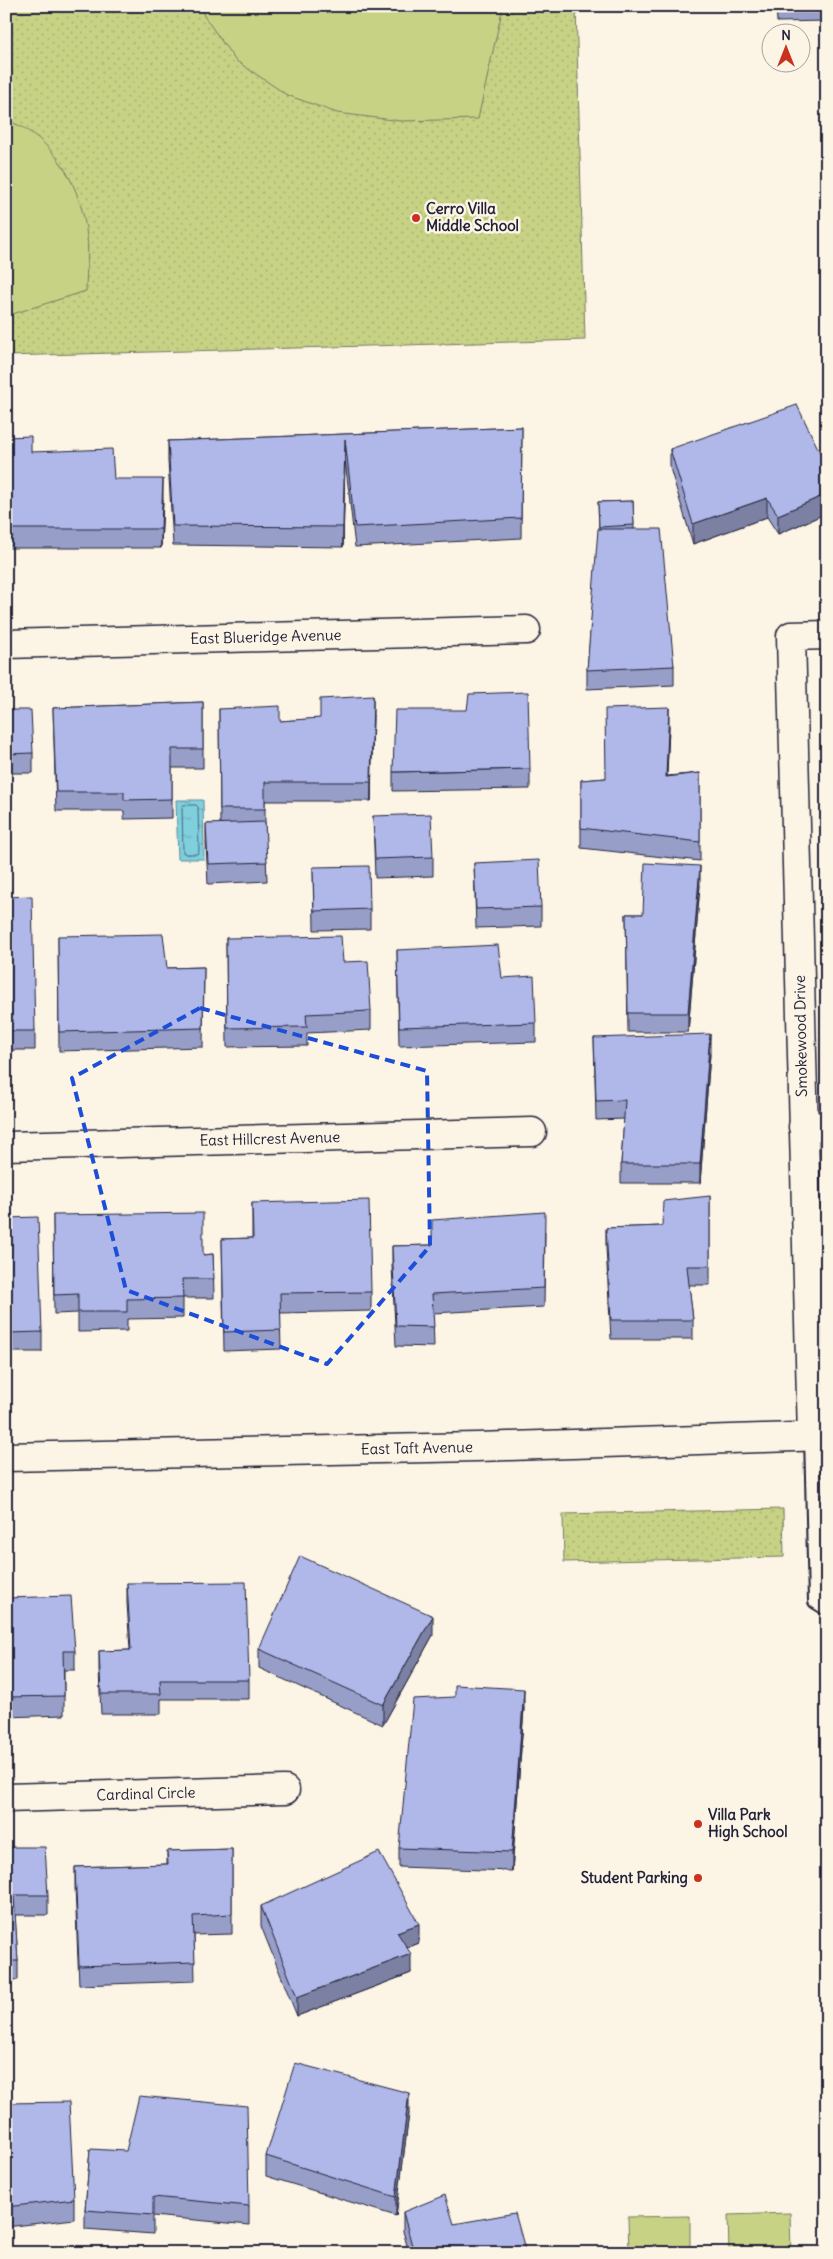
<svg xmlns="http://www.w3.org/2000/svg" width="833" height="2259" viewBox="0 0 833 2259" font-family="Delius,sans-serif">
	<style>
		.grass { fill: url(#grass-dots); stroke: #747a60 }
		.pitch { fill: #c7d285; stroke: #747a60 }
		.water { fill: url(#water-ripples); stroke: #5a8a9c }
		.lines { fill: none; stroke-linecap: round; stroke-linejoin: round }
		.shore { stroke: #48677c; stroke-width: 1 }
		.service-casing { stroke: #22223b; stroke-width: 18 }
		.minor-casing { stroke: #22223b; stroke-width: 31 }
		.tertiary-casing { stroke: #22223b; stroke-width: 31 }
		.service { stroke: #fcf5e5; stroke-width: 14 }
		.minor { stroke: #fcf5e5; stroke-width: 28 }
		.tertiary { stroke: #fcf5e5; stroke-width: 28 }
		.wall { fill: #979ec8; stroke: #22223b }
		.shaded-wall { fill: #7b81a3; stroke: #22223b }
		.building { fill: #b0b8e9; stroke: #22223b }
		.marked { fill: none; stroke: #1d4ed8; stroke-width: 4; stroke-dasharray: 10 6; stroke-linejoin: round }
		.poi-dot { fill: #c8321e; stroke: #fcf5e5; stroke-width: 2 }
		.labels { text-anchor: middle; stroke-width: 5; stroke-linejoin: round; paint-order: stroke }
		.poi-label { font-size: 15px; font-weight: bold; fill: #22223b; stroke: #fcf5e5; text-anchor: start }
		.street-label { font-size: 15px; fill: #22223b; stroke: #fcf5e5 }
	</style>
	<defs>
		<pattern id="grass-dots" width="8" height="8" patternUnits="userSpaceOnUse" patternTransform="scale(1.25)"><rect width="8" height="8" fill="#c7d285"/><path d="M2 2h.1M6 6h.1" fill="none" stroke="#abb474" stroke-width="1.8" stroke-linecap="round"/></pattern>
		<pattern id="water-ripples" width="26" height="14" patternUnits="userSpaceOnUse" patternTransform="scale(1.25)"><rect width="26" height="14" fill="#80cfdd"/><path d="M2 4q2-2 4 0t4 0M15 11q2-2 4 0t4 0" fill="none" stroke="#6eb1bf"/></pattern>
	</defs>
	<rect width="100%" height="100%" fill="#fcf5e5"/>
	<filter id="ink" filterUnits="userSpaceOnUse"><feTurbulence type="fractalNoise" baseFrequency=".02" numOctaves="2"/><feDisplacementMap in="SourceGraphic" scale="10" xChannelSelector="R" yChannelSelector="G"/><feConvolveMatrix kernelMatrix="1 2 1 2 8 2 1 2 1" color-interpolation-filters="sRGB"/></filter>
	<g filter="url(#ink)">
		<!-- grass -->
		<g class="grass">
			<path d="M 6,6 L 576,6 L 585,340 L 6,356 Z"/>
			<path d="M 783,1509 L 784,1557 L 564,1562 L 563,1514 Z"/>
		</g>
		<!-- pitch -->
		<g class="pitch">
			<path d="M 201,6 L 503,6 L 478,119 L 401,121 L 337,113 L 287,95 L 235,60 L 204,16 Z"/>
			<path d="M 6,120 C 55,137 82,188 87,237 C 89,254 86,273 86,291 L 6,316 Z"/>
			<path d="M 790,2213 L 791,2253 L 729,2253 L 728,2215 Z"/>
			<path d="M 690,2216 L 690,2253 L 629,2253 L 628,2217 Z"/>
		</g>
		<!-- water -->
		<path class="water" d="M 176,800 L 203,800 L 204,859 L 178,859 Z"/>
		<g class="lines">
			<!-- shore -->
			<path class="shore" d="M 184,805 L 196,805 L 198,807 L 199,851 L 197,854 L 185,854 L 183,852 L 182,807 Z"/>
			<!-- service casing -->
			<g class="service-casing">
				<path id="service" d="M 812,1436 L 816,1601 L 827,1608"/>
			</g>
			<!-- minor casing -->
			<g class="minor-casing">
				<g id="minor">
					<path id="s1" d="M 6,644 L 526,630"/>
					<path d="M 803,1127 L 827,1126"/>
					<path id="s2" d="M 6,1146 L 532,1132"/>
					<path d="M 812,1436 L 791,636 L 827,635"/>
					<path id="s3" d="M 6,1798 L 285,1790"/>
				</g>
			</g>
			<!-- tertiary casing -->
			<g class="tertiary-casing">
				<g id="tertiary">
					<path id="s4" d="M 6,1457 L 477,1447 L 827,1436"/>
				</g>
			</g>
			<!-- service -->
			<use href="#service" class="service"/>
			<!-- minor -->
			<use href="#minor" class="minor"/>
			<!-- tertiary -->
			<use href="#tertiary" class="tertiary"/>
		</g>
		<!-- wall -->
		<g class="wall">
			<path d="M 776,6 L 827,6 L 827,21 L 777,22 Z"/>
			<path d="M 522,427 L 521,538 L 355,547 L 345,459 L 343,547 L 173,545 L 168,461 L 168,441 Z"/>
			<path d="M 6,437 L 31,452 L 114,479 L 163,499 L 161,548 L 6,548 Z"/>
			<path d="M 670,449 L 827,467 L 827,513 L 778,534 L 767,517 L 693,544 L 670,468 Z"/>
			<path d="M 633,501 L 634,529 L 674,666 L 674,685 L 587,689 L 587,670 L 599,529 L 598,502 Z"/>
			<path d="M 203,702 L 203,768 L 172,768 L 172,818 L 124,819 L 124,811 L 56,811 L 53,708 Z"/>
			<path d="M 219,709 L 280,721 L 373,715 L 371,801 L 265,801 L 265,828 L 267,881 L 208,884 L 206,843 L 206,824 L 220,824 Z"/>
			<path d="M 6,710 L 33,753 L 33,773 L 6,773 Z"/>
			<path d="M 669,726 L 667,776 L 700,773 L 700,861 L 581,848 L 581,780 L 606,778 Z"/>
			<path d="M 530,769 L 530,789 L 393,791 L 393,772 Z"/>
			<path d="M 373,816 L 433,857 L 433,876 L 375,878 Z"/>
			<path d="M 474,863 L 541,907 L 541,926 L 476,928 Z"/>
			<path d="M 313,867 L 370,909 L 370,929 L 314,930 Z"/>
			<path d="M 700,885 L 688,1032 L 628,1032 L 626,914 L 643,914 Z"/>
			<path d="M 6,897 L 35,1031 L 35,1050 L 6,1050 Z"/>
			<path d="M 58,936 L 167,968 L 204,967 L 203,1047 L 59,1051 Z"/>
			<path d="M 226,938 L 343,962 L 371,1011 L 371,1030 L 307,1033 L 307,1046 L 227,1047 Z"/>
			<path d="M 397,950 L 502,978 L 536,1023 L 536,1042 L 399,1046 Z"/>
			<path d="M 594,1038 L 710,1054 L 700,1183 L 621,1183 L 621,1164 L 624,1119 L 596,1120 Z"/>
			<path d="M 710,1196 L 710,1285 L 689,1285 L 693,1320 L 693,1339 L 611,1339 L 606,1247 L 606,1228 L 662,1226 Z"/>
			<path d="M 252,1203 L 371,1292 L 371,1311 L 280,1313 L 281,1349 L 224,1351 L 222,1239 L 252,1238 Z"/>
			<path d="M 53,1215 L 203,1255 L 213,1254 L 214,1298 L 183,1298 L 183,1318 L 127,1319 L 127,1331 L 78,1332 L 78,1313 L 54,1314 Z"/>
			<path d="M 6,1218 L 42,1332 L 42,1352 L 9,1352 L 8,1330 L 6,1330 Z"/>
			<path d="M 545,1232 L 544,1307 L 433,1313 L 434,1347 L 396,1346 L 392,1266 L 392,1246 L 432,1245 Z"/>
			<path d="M 127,1583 L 249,1680 L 249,1699 L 161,1699 L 161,1714 L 101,1714 L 99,1670 L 99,1651 L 130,1650 L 127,1603 Z"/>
			<path d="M 6,1598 L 75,1651 L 75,1670 L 64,1670 L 64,1715 L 6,1717 Z"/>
			<path d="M 433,1635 L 383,1725 L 259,1668 L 259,1649 Z"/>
			<path d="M 524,1708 L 512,1871 L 399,1867 L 399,1848 Z"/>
			<path d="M 822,1791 L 827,1791 L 827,1867 L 823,1867 Z"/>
			<path d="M 6,1847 L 48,1895 L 48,1915 L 15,1915 L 18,1961 L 18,1980 L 6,1980 Z"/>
			<path d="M 232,1849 L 232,1934 L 194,1935 L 195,1981 L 79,1985 L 75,1886 L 75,1867 L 167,1864 L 167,1851 Z"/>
			<path d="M 261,1906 L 419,1943 L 407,1948 L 411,1973 L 297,2016 L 261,1926 Z"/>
			<path d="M 6,2103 L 74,2199 L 74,2219 L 6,2227 Z"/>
			<path d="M 409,2113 L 396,2216 L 266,2176 L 266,2156 Z"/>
			<path d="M 90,2149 L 249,2206 L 249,2225 L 153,2216 L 153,2234 L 85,2229 L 85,2210 Z"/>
			<path d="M 403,2212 L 454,2224 L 526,2253 L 409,2253 L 403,2231 Z"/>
		</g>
		<!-- shaded-wall -->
		<g class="shaded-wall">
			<path d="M 345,439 L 345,459 L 343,547 L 343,527 Z"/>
			<path d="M 163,479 L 163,499 L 161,548 L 161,529 Z"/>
			<path d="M 827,494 L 827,513 L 778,534 L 778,515 Z"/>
			<path d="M 767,498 L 767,517 L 693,544 L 693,524 Z"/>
			<path d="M 373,696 L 373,715 L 371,801 L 371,782 Z"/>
			<path d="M 669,707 L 669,726 L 666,796 L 666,777 Z"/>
			<path d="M 700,866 L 700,885 L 688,1032 L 688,1013 Z"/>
			<path d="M 710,1034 L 710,1054 L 700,1183 L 700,1164 Z"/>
			<path d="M 433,1616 L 433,1635 L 383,1725 L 383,1705 Z"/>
			<path d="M 524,1689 L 524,1708 L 512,1871 L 512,1852 Z"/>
			<path d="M 419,1924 L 419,1943 L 397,1951 L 397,1932 Z"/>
			<path d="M 411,1954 L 411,1973 L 297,2016 L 297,1997 Z"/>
			<path d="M 409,2093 L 409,2113 L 396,2216 L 396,2197 Z"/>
		</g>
		<!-- building -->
		<g class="building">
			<path d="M 776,6 L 827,6 L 827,11 L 777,12 Z"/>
			<path d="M 797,405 L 827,467 L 827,494 L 778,515 L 767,498 L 693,524 L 670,449 Z"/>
			<path d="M 522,427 L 521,518 L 355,527 L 345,439 L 343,527 L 173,526 L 168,441 Z"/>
			<path d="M 31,436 L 31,452 L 112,449 L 114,479 L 163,479 L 161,529 L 6,529 L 6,437 Z"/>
			<path d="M 633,501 L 634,525 L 599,527 L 598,502 Z"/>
			<path d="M 598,529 L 661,529 L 674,666 L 587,670 Z"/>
			<path d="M 528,692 L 530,769 L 393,772 L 395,710 L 467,710 L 469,694 Z"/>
			<path d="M 373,696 L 371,782 L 265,782 L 265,809 L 220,809 L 219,709 L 280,706 L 280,721 L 320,718 L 320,699 Z"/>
			<path d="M 203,702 L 203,749 L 172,749 L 172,799 L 124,800 L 124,792 L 56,792 L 53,708 Z"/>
			<path d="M 669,707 L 666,777 L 700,773 L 700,842 L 581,828 L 581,780 L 606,778 L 605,709 Z"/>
			<path d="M 6,710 L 31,710 L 33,753 L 6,754 Z"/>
			<path d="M 431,814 L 433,857 L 375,859 L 373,816 Z"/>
			<path d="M 265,822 L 267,862 L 208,864 L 206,824 Z"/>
			<path d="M 539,860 L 541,907 L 476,909 L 474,863 Z"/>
			<path d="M 645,863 L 700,866 L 688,1013 L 628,1013 L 626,914 L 643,914 Z"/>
			<path d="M 369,866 L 370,909 L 314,911 L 313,867 Z"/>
			<path d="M 32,896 L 35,1031 L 6,1031 L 6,897 Z"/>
			<path d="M 163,934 L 167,968 L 204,967 L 203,1028 L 59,1032 L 58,936 Z"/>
			<path d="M 341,936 L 343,962 L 368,961 L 371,1011 L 306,1014 L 307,1027 L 227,1028 L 226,938 Z"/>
			<path d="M 498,945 L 502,978 L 534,976 L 536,1023 L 399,1027 L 397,950 Z"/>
			<path d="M 710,1034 L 700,1164 L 621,1164 L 625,1100 L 596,1101 L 594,1038 Z"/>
			<path d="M 710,1196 L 710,1266 L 687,1266 L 693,1320 L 611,1320 L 606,1228 L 662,1226 L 663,1201 Z"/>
			<path d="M 369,1200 L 371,1292 L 280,1293 L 281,1330 L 224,1332 L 222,1239 L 253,1238 L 252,1203 Z"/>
			<path d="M 545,1212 L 544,1288 L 432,1294 L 434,1327 L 396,1326 L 392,1246 L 432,1245 L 432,1220 Z"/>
			<path d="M 203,1213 L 203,1255 L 213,1254 L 214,1279 L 182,1279 L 183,1298 L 127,1299 L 127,1312 L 78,1312 L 78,1294 L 54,1295 L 53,1215 Z"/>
			<path d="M 38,1217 L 42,1332 L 9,1333 L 8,1310 L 6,1310 L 6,1218 Z"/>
			<path d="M 300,1556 L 433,1616 L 383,1705 L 259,1649 Z"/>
			<path d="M 246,1582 L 249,1680 L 160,1680 L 161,1694 L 101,1694 L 99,1651 L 131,1650 L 127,1583 Z"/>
			<path d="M 71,1596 L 75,1651 L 63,1651 L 64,1696 L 6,1697 L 6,1598 Z"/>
			<path d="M 455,1685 L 524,1689 L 512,1852 L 399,1848 L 413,1699 L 455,1697 Z"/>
			<path d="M 822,1791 L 827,1791 L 827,1857 L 823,1857 Z"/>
			<path d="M 6,1847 L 45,1847 L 48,1895 L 14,1895 L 18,1961 L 6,1961 Z"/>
			<path d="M 232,1849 L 232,1914 L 193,1916 L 195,1962 L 79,1966 L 75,1867 L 168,1864 L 167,1851 Z"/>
			<path d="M 379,1852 L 419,1924 L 397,1932 L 411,1954 L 297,1997 L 261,1906 Z"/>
			<path d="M 825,1911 L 827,1911 L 827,1972 Z"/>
			<path d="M 295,2063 L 409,2093 L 396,2197 L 266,2156 Z"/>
			<path d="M 139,2096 L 247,2106 L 249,2206 L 153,2197 L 153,2215 L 85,2210 L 90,2149 L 126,2151 Z"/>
			<path d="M 69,2102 L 74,2199 L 6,2207 L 6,2103 Z"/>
			<path d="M 445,2195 L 454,2224 L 515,2213 L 526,2253 L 414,2253 L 403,2212 Z"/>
		</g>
	</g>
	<!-- marked area -->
	<path class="marked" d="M 200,1008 L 427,1071 L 430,1246 L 327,1364 L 126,1290 L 72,1078 Z"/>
	<!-- markers -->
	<g class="poi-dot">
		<circle cx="416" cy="218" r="5"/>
		<circle cx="698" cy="1824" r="5"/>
		<circle cx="698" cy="1878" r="5"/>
	</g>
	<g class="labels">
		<!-- poi labels -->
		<g class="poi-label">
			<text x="426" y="214">Cerro Villa<tspan x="426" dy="17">Middle School</tspan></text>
			<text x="708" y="1820">Villa Park<tspan x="708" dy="17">High School</tspan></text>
			<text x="688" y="1883" text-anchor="end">Student Parking</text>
		</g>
		<!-- street labels -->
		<g class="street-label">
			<text dy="5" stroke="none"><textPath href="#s1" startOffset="260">East Blueridge Avenue</textPath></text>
			<text transform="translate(801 1036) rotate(-91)" y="5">Smokewood Drive</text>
			<text dy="5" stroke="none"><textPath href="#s2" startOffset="264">East Hillcrest Avenue</textPath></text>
			<text dy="5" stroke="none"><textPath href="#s4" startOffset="411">East Taft Avenue</textPath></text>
			<text dy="5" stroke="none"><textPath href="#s3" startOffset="140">Cardinal Circle</textPath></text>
		</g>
	</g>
	<!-- margin -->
	<rect width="833" height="2259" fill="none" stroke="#fcf5e5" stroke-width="25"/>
	<rect x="12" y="12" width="808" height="2234" fill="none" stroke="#22223b" stroke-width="2" filter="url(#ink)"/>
	<!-- north arrow -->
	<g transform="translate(786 48)"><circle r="24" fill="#fcf5e5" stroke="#a5a1a1"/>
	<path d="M0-4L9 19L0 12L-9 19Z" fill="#c8321e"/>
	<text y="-8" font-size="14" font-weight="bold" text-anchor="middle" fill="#22223b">N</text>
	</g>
</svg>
